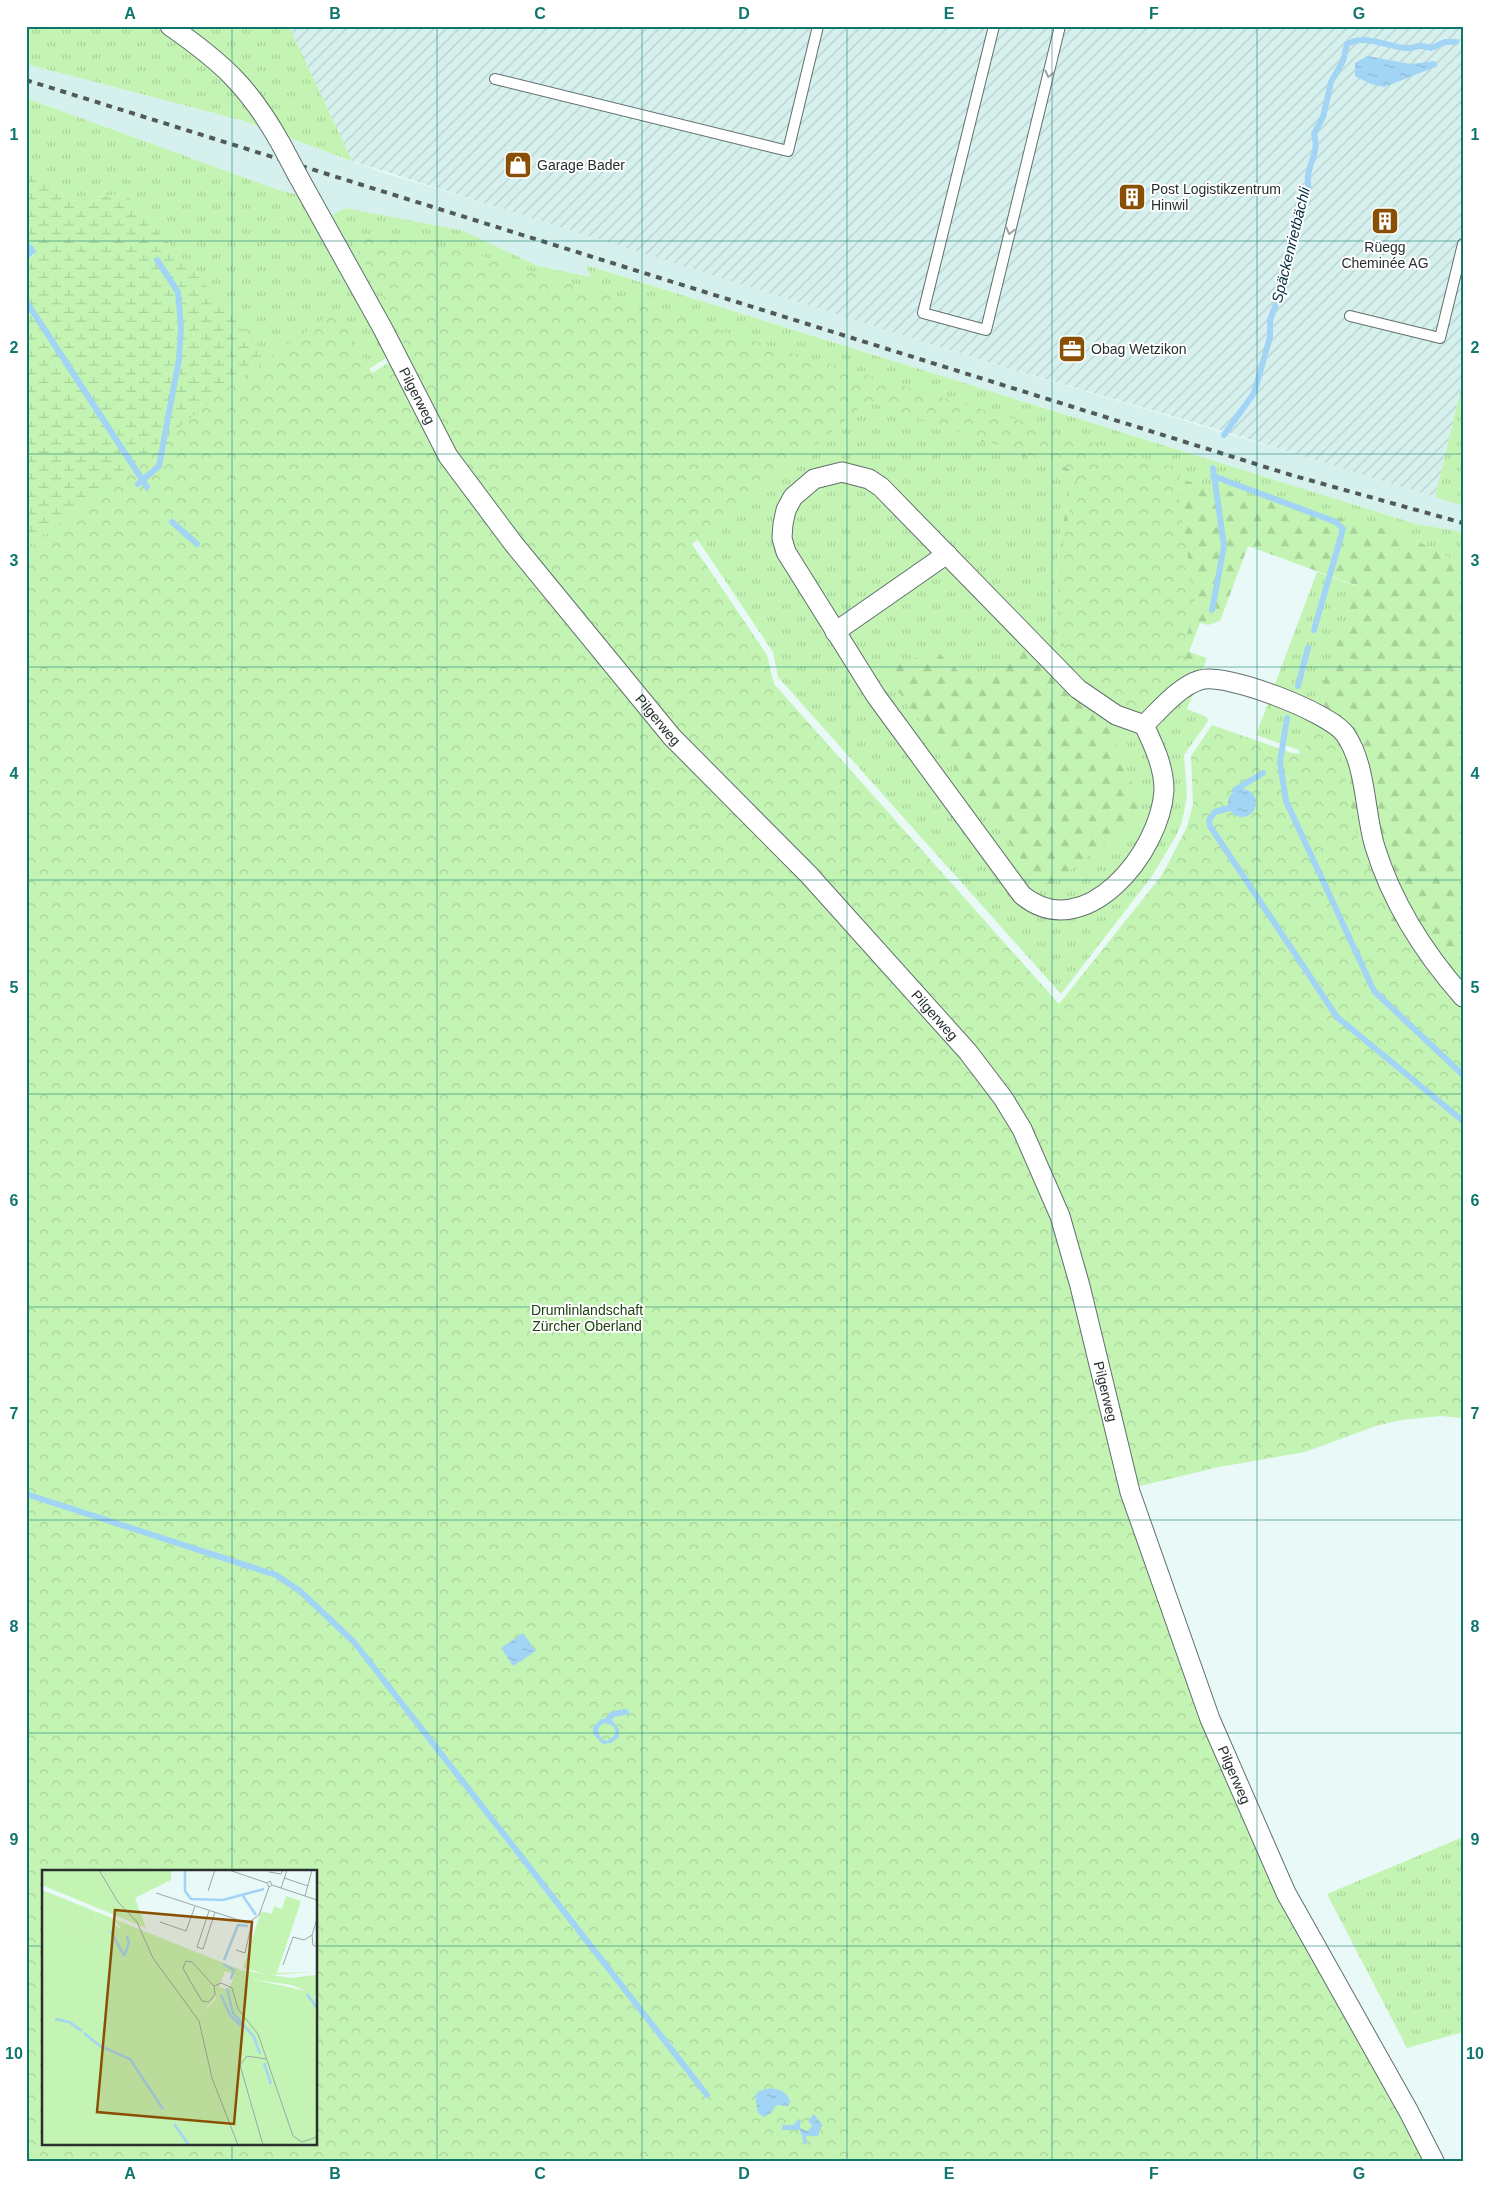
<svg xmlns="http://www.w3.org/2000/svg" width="1489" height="2187" viewBox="0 0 1489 2187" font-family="Helvetica,sans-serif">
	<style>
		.built { fill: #d6f1ed }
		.industrial { fill: url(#industrial-furrows) }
		.grass { fill: url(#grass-tufts) }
		.forest { fill: url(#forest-firs) }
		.wetland { fill: url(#wetland-marsh) }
		.park { fill: url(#park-crowns); fill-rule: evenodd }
		.water { fill: url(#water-ripples); fill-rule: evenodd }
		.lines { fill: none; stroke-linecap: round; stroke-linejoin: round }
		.stream { stroke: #a2d5f5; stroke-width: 6 }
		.service-casing { stroke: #60706d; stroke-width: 12 }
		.minor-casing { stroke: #60706d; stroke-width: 21 }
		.service { stroke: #fff; stroke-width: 10 }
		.minor { stroke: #fff; stroke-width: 19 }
		.rail { stroke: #515a58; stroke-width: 4; stroke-dasharray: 6 6; stroke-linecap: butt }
		.minor-bridge-casing { stroke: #60706d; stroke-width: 21; stroke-linecap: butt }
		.minor-bridge { stroke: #fff; stroke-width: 19 }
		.oneway { stroke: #9ea1a1 }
		.grid { fill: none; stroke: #0f766e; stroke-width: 1; stroke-opacity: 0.55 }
		.labels { text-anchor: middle; stroke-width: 4; stroke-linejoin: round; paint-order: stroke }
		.poi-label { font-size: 14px; fill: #282f2e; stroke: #fff; text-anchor: start }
		.street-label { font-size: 14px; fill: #282f2e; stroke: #fff }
		.park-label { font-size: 14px; fill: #1f4110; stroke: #fff }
		.water-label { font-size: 15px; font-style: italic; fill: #032d42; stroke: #fff }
		.inset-river { fill: none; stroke: #a2d5f5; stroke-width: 2.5 }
		.inset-road { fill: none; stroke: #9ba8a7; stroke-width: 1 }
		.view { fill: #895005; fill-opacity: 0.15; stroke: #895005; stroke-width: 2.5 }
		.inset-edge { fill: none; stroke: #282f2e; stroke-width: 2.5 }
		.neatline { fill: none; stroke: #0f766e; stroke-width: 2 }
		.grid-label { font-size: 16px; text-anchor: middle; font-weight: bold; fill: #0f766e }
	</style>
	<defs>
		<pattern id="industrial-furrows" width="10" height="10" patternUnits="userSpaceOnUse" patternTransform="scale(1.25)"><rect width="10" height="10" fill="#d6f1ed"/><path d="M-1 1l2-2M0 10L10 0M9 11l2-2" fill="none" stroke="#b8cfcc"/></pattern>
		<pattern id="grass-tufts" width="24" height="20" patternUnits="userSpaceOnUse" patternTransform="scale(1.25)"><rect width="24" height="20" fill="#c4f4b3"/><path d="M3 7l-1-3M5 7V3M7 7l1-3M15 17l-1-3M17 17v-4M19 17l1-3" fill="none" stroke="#a8d29a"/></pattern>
		<pattern id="forest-firs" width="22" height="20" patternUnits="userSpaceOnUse" patternTransform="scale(1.25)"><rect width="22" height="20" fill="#c4f4b3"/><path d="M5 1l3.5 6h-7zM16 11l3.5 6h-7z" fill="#a8d29a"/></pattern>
		<pattern id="wetland-marsh" width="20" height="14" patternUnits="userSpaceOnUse" patternTransform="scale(1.25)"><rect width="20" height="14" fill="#c4f4b3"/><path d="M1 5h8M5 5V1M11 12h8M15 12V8" fill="none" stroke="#a8d29a"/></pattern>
		<pattern id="park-crowns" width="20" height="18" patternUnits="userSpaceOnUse" patternTransform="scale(1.25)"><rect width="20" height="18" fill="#c4f4b3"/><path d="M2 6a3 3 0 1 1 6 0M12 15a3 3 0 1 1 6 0" fill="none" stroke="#a8d29a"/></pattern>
		<pattern id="water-ripples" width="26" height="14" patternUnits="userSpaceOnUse" patternTransform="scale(1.25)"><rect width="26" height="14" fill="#a2d5f5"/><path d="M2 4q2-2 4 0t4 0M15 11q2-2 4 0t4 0" fill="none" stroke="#8cb7d2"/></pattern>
	</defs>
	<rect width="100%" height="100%" fill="#e8f9f7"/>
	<!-- built -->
	<path class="built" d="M 26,64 L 241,120 L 384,173 L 555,224 L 991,363 L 1396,484 L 1463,506 L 1463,532 L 1416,524 L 587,265 L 591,277 L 538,266 L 464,231 L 330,217 L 312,198 L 279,190 L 26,98 Z"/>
	<!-- industrial -->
	<path class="industrial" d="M 289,26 L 1463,26 L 1463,380 L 1435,497 L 1213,428 L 991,363 L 352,161 Z"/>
	<!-- grass -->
	<g class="grass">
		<path d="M 26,26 L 289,26 L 352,161 L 241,120 L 26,64 Z"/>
		<path d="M 26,98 L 279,190 L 312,198 L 330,216 L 346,208 L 464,231 L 538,266 L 591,277 L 586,265 L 1416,524 L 1463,532 L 1463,565 L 1402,533 L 959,434 L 1075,474 L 1060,535 L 1053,608 L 1059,646 L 1024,648 L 988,679 L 963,676 L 937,652 L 1044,890 L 1143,815 L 1115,740 L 1207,658 L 1187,709 L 1207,717 L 1208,721 L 1184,755 L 1187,796 L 1182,822 L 1176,836 L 1152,876 L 1061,994 L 778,677 L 773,652 L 639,452 L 401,349 L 301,411 L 26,593 L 125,193 L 70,201 L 26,164 Z"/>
		<path d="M 1463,380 L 1463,506 L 1435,497 Z"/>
		<path d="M 1317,572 L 1359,587 L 1299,750 L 1256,735 Z"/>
		<path d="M 1463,1837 L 1463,2032 L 1407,2048 L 1327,1894 Z"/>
	</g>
	<!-- forest -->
	<path class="forest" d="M 955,425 L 1402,533 L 1463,565 L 1463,1030 L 1344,906 L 1299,750 L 1358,586 L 1248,546 L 1220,621 L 1208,625 L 1200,623 L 1189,652 L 1207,658 L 1115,740 L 1144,815 L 1044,890 L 881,668 L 938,652 L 963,676 L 988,679 L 1024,648 L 1059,646 L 1053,608 L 1060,535 L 1075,474 L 959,434 Z"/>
	<!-- wetland -->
	<path class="wetland" d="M 26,164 L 70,201 L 125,193 L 299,392 L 26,593 L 26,261 L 34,255 L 33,246 L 26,241 Z"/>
	<!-- park -->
	<path class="park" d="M 347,232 L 476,254 L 786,351 L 1182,469 L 1177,487 L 1196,609 L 1180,653 L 1193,665 L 1141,711 L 1120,707 L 1100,695 L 1066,663 L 1057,602 L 1064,535 L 1079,472 L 866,401 L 834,430 L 692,544 L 767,655 L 774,684 L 1059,1004 L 1162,875 L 1187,827 L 1193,804 L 1191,756 L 1212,725 L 1295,754 L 1304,752 L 1315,721 L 1337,739 L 1358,840 L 1387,917 L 1463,1009 L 1463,1418 L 1441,1416 L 1401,1420 L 1376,1426 L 1305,1452 L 1219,1467 L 1140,1486 L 1133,1476 L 1205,1718 L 1430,2161 L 26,2161 L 26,551 L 231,385 L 336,310 L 372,373 L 407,351 L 383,296 ZM 44,1871 L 316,1871 L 316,2143 L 44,2143 Z"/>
	<!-- water -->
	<g class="water">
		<path d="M 1367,56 L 1411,64 L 1435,61 L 1438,66 L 1384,87 L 1371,84 L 1355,76 L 1355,63 Z"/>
		<path d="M 26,241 L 33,246 L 36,252 L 26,261 Z"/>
		<circle cx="1242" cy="803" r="14"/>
		<path d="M 523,1633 L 536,1651 L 513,1666 L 501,1648 Z"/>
		<path d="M 601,1719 L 611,1719 L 619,1729 L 619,1737 L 611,1743 L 603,1744 L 593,1734 L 593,1727 ZM 604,1723 L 612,1725 L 616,1731 L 614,1736 L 607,1741 L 602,1739 L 598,1732 L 599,1727 Z"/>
		<path d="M 766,2089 C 776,2087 787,2091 790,2101 L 788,2106 L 776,2105 L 771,2113 L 764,2117 L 758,2113 L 755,2096 L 759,2091 Z"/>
		<path d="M 814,2114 L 822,2125 L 818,2136 L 806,2136 L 807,2144 L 804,2144 L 800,2130 L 782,2130 L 782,2125 L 794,2125 L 798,2119 L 801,2120 L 800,2128 L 808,2131 L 812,2126 L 808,2120 Z"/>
	</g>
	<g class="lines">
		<!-- stream -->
		<g class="stream">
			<path d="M 26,301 L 147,487"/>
			<path d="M 1224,435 L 1254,393 L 1270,337 L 1270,320 L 1280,293 L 1280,277 L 1289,256 L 1289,243 L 1297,232 L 1296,217 L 1301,200 L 1309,189 C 1303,167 1321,155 1314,134 L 1323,117 L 1331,82 L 1343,61 L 1347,44 C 1367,34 1384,46 1405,48 C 1416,49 1416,43 1431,48 L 1445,42 L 1456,42"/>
			<path d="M 1213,476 L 1336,522 L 1343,529 L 1314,630"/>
			<path d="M 138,484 L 159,466 L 179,359 L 181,327 L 178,292 L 157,260"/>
			<path d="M 172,522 L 197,544"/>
			<path d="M 1212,610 L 1224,546 L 1213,468"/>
			<path d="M 1298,686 L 1308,648"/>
			<path d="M 1287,718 L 1280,762 L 1286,801 L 1374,991 L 1463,1075"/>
			<path d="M 1235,790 L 1263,773"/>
			<path d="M 1229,808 L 1215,812 L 1209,820 L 1210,826 L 1337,1017 L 1463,1121"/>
			<path d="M 26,1494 L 276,1575 L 300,1591 L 354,1642 L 707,2095"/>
			<path d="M 608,1719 L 613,1714 L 626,1712"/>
		</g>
		<!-- service casing -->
		<g class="service-casing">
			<g id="service">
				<path d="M 994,26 L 923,313 L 986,330 L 1060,26"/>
				<path d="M 495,79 L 788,151 L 818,26"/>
				<path d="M 1350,316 L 1440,338 L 1463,244"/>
			</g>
		</g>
		<!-- minor casing -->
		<g class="minor-casing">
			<g id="minor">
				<path d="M 170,26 C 223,63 250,88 281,144"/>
				<path id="s1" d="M 298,176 L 383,329 L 448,456 L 513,543 L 672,737 L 809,875 L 968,1052 L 1003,1098 L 1022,1129 L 1060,1216 L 1080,1286 L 1130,1492 L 1210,1719 L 1286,1893 L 1409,2112 L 1434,2161"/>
				<path d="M 842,472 L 869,479 L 881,487 L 1078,689 L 1116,715 L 1144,725 C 1154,746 1164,767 1164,790 C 1161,851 1085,947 1022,895 L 876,696 L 786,552 L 782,538 L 783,524 L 786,510 L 793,497 L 814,479 Z"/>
				<path d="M 835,632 L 947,554"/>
				<path d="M 1144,725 C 1160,710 1178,687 1200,680 C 1225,672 1329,712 1345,734 C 1367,766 1364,811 1375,847 C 1392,902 1425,954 1463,997"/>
			</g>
		</g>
		<!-- service -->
		<use href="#service" class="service"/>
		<!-- minor -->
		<use href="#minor" class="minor"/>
		<!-- rail -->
		<path class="rail" d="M 26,80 L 1291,475 L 1463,523"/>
		<!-- minor-bridge casing -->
		<g class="minor-bridge-casing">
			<path id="minor-bridge" d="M 281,144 L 298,176"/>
		</g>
		<!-- minor-bridge -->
		<use href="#minor-bridge" class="minor-bridge"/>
	</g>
	<!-- one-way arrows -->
	<defs><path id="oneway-chevron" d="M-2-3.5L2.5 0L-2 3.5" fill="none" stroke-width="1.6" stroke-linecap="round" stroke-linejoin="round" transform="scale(1.25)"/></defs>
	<g class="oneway">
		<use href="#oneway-chevron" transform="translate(1049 74) rotate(104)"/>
		<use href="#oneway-chevron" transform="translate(1010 231) rotate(104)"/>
	</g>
	<!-- grid -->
	<path class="grid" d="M 232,26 L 232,1871M 437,26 L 437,2161M 642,26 L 642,2161M 847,26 L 847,2161M 1052,26 L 1052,2161M 1257,26 L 1257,2161M 26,241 L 1463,241M 26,454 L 1463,454M 26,667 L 1463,667M 26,880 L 1463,880M 26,1094 L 1463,1094M 26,1307 L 1463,1307M 26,1520 L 1463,1520M 26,1733 L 1463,1733M 26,1946 L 44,1946M 316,1946 L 1463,1946M 232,2143 L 232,2161"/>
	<!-- icons -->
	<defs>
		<g id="shop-square" transform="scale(1.4375)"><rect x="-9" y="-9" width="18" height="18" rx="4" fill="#895005" stroke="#fff"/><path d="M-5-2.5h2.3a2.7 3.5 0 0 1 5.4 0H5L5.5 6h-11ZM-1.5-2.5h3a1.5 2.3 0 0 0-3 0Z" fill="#fff"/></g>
		<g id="building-square" transform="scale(1.4375)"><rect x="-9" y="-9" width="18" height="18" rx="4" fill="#895005" stroke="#fff"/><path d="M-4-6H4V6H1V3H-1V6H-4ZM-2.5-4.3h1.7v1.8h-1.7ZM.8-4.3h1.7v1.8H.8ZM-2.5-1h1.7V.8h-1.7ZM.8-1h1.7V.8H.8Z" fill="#fff"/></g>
		<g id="office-square" transform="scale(1.4375)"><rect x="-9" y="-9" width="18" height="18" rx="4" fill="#895005" stroke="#fff"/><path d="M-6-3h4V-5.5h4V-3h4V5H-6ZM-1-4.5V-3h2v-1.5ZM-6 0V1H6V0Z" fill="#fff"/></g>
	</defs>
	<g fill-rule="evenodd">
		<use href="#shop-square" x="518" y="165"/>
		<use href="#building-square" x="1132" y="197"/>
		<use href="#building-square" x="1385" y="221"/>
		<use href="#office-square" x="1072" y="349"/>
	</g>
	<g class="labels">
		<!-- poi labels -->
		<g class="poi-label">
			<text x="537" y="170">Garage Bader</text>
			<text x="1151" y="194">Post Logistikzentrum<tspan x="1151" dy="16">Hinwil</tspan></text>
			<text x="1385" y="252" text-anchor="middle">Rüegg<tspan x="1385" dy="16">Cheminée AG</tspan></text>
			<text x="1091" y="354">Obag Wetzikon</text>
		</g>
		<!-- street labels -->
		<g class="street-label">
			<text dy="5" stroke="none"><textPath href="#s1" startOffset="250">Pilgerweg</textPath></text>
			<text dy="5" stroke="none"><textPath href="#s1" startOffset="655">Pilgerweg</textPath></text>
			<text dy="5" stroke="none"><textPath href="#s1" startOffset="1060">Pilgerweg</textPath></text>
			<text dy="5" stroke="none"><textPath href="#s1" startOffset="1480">Pilgerweg</textPath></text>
			<text dy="5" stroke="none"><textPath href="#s1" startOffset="1885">Pilgerweg</textPath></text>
		</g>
		<!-- park labels -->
		<g class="park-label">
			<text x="587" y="1315">Drumlinlandschaft<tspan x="587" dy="16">Zürcher Oberland</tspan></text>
		</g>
		<!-- water labels -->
		<g class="water-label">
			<text transform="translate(1291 245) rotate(-76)" y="5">Späckenrietbächli</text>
		</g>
	</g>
	<!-- overview -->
	<g transform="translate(42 1870)">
		<rect width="275" height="275" fill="#e8f9f7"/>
		<path d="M 0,0 L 129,0 L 129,10 L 93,28 L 104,58 L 0,15 ZM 0,20 L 199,100 L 248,108 L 275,105 L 275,125 L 249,115 L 210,109 L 197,101 L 158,87 L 168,93 L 165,108 L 149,109 L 162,130 L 171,125 L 169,118 L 179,111 L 175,126 L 162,140 L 139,109 L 128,87 L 126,75 L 103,66 L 107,76 L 97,81 L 113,99 L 91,113 L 98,127 L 83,135 L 68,100 L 61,100 L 51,62 L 34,62 L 20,39 L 0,42 ZM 52,43 L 72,50 L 97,79 L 72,98 ZM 244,26 L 259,31 L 235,103 L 274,102 L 228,105 L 201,98 L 219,41 L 230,44 L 232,36 L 240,39 ZM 207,216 L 208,234 L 186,240 L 180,225 Z" fill="#c4f4b3" fill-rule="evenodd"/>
		<path d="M 20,39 L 34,62 L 51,62 L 61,100 L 107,76 L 103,66 L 126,75 L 139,109 L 184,164 L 189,135 L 186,120 L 193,105 L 183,101 L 179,111 L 169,117 L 171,125 L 162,131 L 148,109 L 165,108 L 168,93 L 157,87 L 197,101 L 210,109 L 273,123 L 275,275 L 172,275 L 0,100 L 0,42 ZM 207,216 L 208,222 L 203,225 L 209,227 L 208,234 L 186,240 L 180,225 Z" fill="#c4f4b3" fill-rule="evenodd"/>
		<path d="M 52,42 L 72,50 L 71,53 L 78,59 L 83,59 L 97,79 L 71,98 Z" fill="#c4f4b3"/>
		<path d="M 20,40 L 34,62 L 50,63 L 60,97 L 101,72 L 104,78 L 107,76 L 103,65 L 178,93 L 177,111 L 172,115 L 165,110 L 168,92 L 149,84 L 132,96 L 162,141 L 173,130 L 178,117 L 186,120 L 188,117 L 193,136 L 215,166 L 222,184 L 190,182 L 166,186 L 170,208 L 196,275 L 0,275 L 0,42 Z" fill="#c4f4b3"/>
		<path class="inset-river" d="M 143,0 L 143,21 L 149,29 L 181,30 L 222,19M 201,26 L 214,45M 69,61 L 82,86M 82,86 L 87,73 L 85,66M 182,90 L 196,55 L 206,56M 181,94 L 192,100 L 189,109M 185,118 L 191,143 L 212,167 L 218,184M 265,124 L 275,138M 179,125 L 188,145 L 199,156M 13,149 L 27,152 L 40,161M 42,163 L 58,176 L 88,189 L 121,239M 222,193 L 229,214M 132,254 L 147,275"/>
		<path class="inset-road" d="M 57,0 L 76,32 L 95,52 L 111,88 L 157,151 L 170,208 L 196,275M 187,0 L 225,13 L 227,17 L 230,15 L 228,11 L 225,13M 227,2 L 239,4 L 241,0M 242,8 L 266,16M 230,15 L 275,30M 239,18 L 245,0M 166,21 L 173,0M 114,23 L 206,53 L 217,45 L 227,17M 263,26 L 270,0M 167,41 L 155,77 L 161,79 L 173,42M 118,52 L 144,61 L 153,36M 270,65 L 275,49M 194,80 L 203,83 L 210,52M 144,91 L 150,92 L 172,116 L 173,124 L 167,132 L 160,131 L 148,111 L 141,98 ZM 241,95 L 251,67 L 262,70 L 270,65 L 271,75 L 275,77M 172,116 L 179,113 L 190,118 L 196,139 L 216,164 L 251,266 L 260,272 L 275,267M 221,275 L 198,195 L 205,186 L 224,189"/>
		<path class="view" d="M 73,40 L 210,52 L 192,254 L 55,242 Z"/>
		<rect width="275" height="275" class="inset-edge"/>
	</g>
	<!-- border -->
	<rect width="1489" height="2187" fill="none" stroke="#ffffff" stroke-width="55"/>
	<rect x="28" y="28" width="1434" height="2132" class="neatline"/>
	<g class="grid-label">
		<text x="130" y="19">A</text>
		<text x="335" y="19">B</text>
		<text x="540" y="19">C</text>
		<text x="744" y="19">D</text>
		<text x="949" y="19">E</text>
		<text x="1154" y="19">F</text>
		<text x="1359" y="19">G</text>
		<text x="14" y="140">1</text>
		<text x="1475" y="140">1</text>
		<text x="14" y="353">2</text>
		<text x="1475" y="353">2</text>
		<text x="14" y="566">3</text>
		<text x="1475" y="566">3</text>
		<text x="14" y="779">4</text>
		<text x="1475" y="779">4</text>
		<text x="14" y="993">5</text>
		<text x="1475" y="993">5</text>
		<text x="14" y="1206">6</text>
		<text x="1475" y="1206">6</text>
		<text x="14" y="1419">7</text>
		<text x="1475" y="1419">7</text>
		<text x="14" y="1632">8</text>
		<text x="1475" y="1632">8</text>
		<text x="14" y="1845">9</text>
		<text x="1475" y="1845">9</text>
		<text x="14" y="2059">10</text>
		<text x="1475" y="2059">10</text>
		<text x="130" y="2179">A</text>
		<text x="335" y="2179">B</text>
		<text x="540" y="2179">C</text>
		<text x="744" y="2179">D</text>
		<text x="949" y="2179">E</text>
		<text x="1154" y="2179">F</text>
		<text x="1359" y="2179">G</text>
	</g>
</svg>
